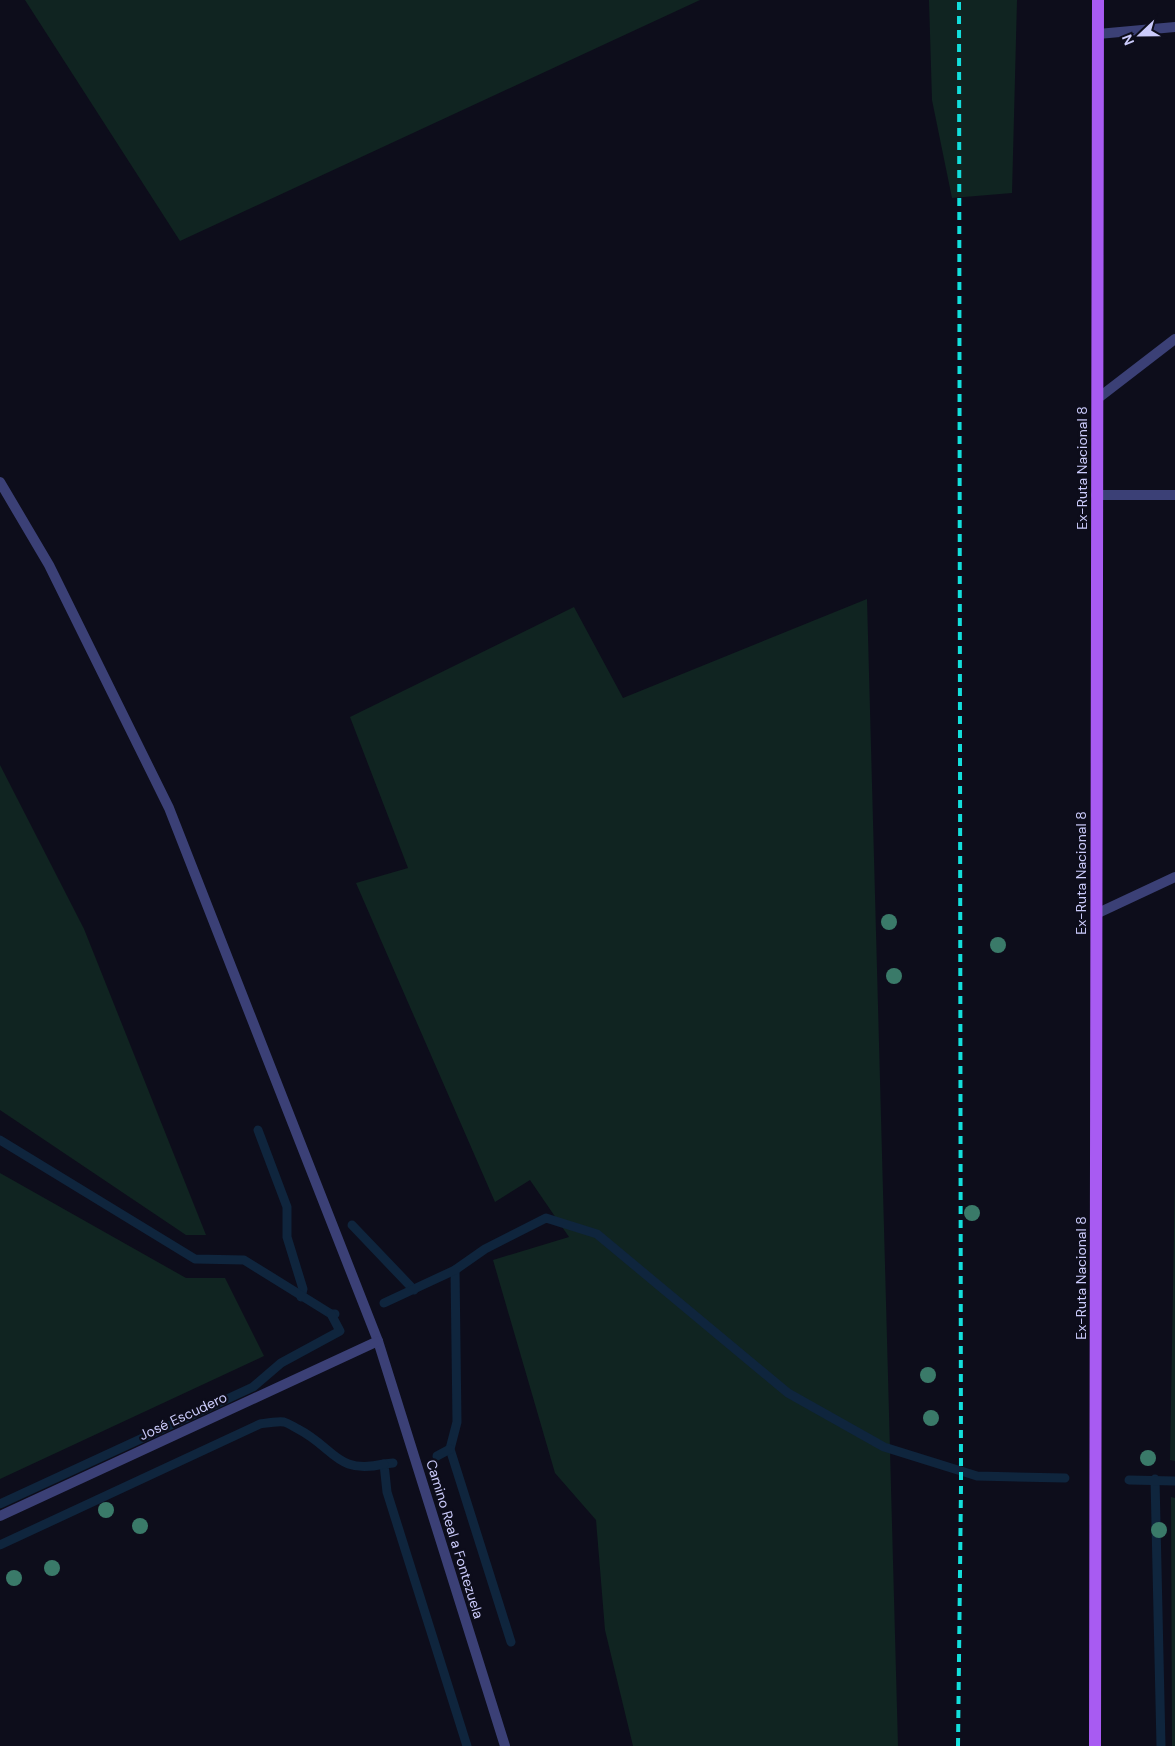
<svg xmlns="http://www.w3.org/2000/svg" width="1175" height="1746" viewBox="0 0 1175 1746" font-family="'DM Sans',sans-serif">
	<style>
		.green { fill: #102421 }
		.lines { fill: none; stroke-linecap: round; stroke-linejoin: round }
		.stream { stroke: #0f253d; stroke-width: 9 }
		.lane { stroke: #3b4076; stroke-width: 10 }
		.street { stroke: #3b4076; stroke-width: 10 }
		.primary { stroke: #a85bf2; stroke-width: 12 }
		.rail { stroke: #12dfdc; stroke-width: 4; stroke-dasharray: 8 6; stroke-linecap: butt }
		.tree { fill: #3a7a69 }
		.labels { text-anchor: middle; stroke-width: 4.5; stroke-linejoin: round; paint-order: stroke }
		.street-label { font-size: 14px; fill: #cbcbfb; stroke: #0d0d1b }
	</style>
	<rect width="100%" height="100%" fill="#0d0d1b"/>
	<!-- green -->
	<g class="green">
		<path d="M 25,0 L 700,0 L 180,241 Z"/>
		<path d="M 929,0 L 1017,0 L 1012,193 L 952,198 L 932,100 Z"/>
		<path d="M 867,599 L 898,1746 L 633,1746 L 605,1630 L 596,1520 L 555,1473 L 493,1260 L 569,1237 L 530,1180 L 495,1202 L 356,883 L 408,868 L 350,717 L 574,607 L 623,698 Z"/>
		<path d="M 0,765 L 84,929 L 206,1235 L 186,1235 L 0,1110 Z"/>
		<path d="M 0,1173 L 186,1278 L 225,1278 L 264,1356 L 0,1479 Z"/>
		<path d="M 1175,1173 L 1175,1461 L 1170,1460 Z"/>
		<path d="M 1171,1497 L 1175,1498 L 1175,1746 L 1172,1746 Z"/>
	</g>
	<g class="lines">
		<!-- stream -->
		<g class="stream">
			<path d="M 258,1130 L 287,1207 L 287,1237 L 303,1289 L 301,1297"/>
			<path d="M 0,1140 L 195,1259 L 244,1260 L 331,1314 L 335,1314"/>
			<path d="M 352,1225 L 414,1290"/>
			<path d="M 455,1270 L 457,1422 L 450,1449 L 511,1642"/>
			<path d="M 384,1303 L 455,1270 L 485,1249 L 546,1218 L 597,1234 L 788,1393 L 884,1447 L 977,1476 L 1065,1478"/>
			<path d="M 437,1456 L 450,1449"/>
			<path d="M 393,1463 L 384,1464 L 387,1492 L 467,1746"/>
			<path d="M 1155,1479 L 1161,1746"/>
			<path d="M 1129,1480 L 1175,1481"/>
			<path d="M 0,1504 L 253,1387 L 281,1363 L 340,1331 L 331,1314"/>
			<path d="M 0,1545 L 260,1424 C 267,1423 277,1421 284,1422 C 288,1423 294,1427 298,1429 C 335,1448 336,1475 384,1464"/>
		</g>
		<!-- lane -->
		<g class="lane">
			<path d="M 1098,34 L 1175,27"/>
			<path d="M 1096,495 L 1175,495"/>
		</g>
		<!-- street -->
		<g class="street">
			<path d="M 1097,399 L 1175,339"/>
			<path d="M 0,482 L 49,565 L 169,808 L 378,1341 L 505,1746"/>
			<path d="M 1096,914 L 1175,877"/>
			<path d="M 0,1516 L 378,1341"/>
		</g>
		<!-- primary -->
		<path class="primary" d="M 1095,1746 L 1098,0"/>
		<!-- rail -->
		<path class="rail" d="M 958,1746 L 961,1486 L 959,0"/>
	</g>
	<!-- trees -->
	<g class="tree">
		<circle cx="889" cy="922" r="8"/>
		<circle cx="998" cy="945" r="8"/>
		<circle cx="894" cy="976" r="8"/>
		<circle cx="972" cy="1213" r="8"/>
		<circle cx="928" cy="1375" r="8"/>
		<circle cx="931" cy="1418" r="8"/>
		<circle cx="1148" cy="1458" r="8"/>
		<circle cx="106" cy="1510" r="8"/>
		<circle cx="140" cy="1526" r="8"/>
		<circle cx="1159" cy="1530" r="8"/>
		<circle cx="52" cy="1568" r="8"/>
		<circle cx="14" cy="1578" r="8"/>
	</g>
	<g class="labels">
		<!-- street labels -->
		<g class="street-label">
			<text transform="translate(1082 468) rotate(-90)" y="5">Ex-Ruta Nacional 8</text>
			<text transform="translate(1081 873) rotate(-90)" y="5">Ex-Ruta Nacional 8</text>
			<text transform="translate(1081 1278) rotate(-90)" y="5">Ex-Ruta Nacional 8</text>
			<text transform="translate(183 1416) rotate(-25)" y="5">José Escudero</text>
			<text transform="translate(455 1539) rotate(73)" y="5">Camino Real a Fontezuela</text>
		</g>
	</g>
	<!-- north arrow -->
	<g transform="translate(1140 35) rotate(248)" stroke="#0d0d1b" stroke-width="4" paint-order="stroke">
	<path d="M0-4L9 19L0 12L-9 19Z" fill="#cbcbfb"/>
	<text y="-8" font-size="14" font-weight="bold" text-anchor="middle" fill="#cbcbfb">N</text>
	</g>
</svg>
